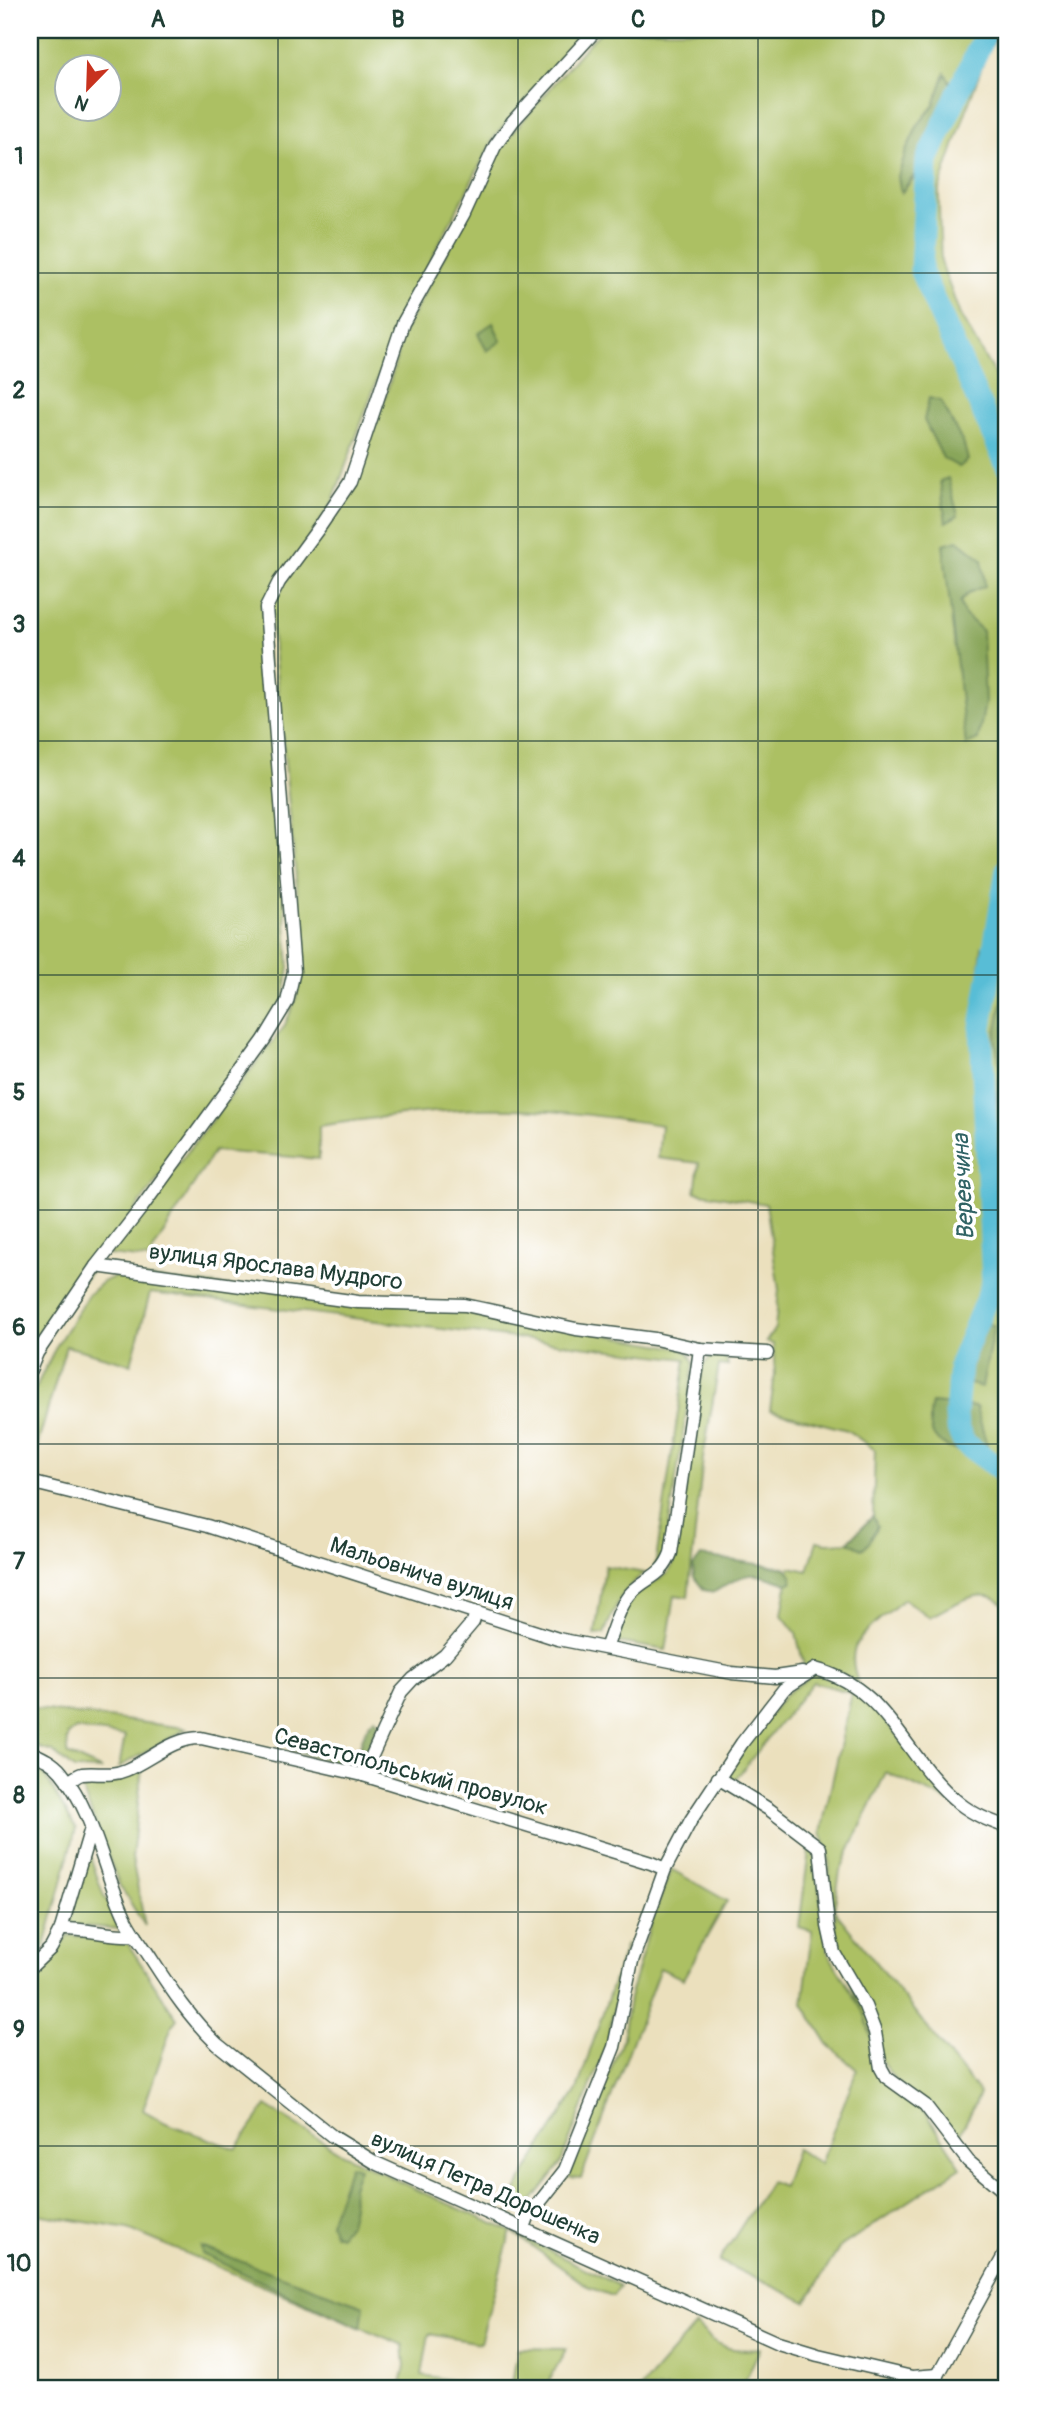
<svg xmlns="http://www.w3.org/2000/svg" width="1037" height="2419" viewBox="0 0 1037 2419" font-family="Pangolin,sans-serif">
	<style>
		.green { fill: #acc064; stroke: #667e4c; stroke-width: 2; fill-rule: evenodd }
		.forest { fill: #89a65a; stroke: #547247; stroke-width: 2 }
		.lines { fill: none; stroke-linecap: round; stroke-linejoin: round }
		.river { stroke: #58bdd6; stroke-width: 23 }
		.street-casing { stroke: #3e5549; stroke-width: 15 }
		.street { stroke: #fff; stroke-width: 12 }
		.grid { fill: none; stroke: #1f3d34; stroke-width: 2; stroke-opacity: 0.55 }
		.labels { text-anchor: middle; stroke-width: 7; stroke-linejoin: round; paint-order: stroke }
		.street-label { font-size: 23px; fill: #1f3d34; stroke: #fff }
		.water-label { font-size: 24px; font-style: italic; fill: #306365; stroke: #fff }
		.neatline { fill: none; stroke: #1f3d34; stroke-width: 2.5 }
		.grid-label { font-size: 23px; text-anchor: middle; font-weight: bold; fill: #1f3d34 }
	</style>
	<rect width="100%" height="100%" fill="#fff"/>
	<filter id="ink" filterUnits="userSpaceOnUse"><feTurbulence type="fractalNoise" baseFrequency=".0143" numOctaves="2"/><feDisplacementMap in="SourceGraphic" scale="14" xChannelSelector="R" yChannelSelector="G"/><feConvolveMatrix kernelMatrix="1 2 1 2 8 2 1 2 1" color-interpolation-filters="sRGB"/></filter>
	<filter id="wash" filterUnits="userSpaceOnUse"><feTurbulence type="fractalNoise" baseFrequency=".00686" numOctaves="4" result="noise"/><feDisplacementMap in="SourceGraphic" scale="28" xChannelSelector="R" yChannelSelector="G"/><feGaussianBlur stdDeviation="1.57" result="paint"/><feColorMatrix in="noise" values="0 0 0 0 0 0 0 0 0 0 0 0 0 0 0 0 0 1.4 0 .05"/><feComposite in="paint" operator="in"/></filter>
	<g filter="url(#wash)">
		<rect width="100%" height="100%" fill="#ebe0bd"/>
		<!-- green -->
		<g class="green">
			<path d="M 30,30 L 587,30 L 495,136 L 397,325 L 332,503 L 263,608 L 289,967 L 283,1003 L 261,1038 L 40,1340 L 30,1334 L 30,1269 L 38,1205 L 30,1204 ZM 66,66 L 108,66 L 108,108 L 66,108 Z"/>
			<path d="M 603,30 L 1002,30 L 987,52 L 971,97 L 939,190 L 939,209 L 941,262 L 960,315 L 1007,396 L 1007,978 L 995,1038 L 1001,1072 L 993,1118 L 1007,1203 L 1004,1277 L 998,1305 L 1007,1302 L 1007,1607 C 984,1581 955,1605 929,1617 L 904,1599 C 891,1611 863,1630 856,1646 C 850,1657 855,1673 858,1684 C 840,1671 827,1667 804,1666 L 796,1633 L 782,1615 L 790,1567 L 808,1571 L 817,1541 L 827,1543 L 848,1542 L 873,1516 L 875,1450 L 847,1430 L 770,1410 L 775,1374 L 773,1344 L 766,1342 L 775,1328 L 779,1290 L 766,1204 L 695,1192 L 699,1163 L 658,1158 L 661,1125 C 603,1116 538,1107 479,1109 C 425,1111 372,1118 319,1126 L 319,1159 L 214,1151 L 148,1259 L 108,1255 L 284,1027 L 296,999 L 304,961 L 272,629 L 272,607 L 280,587 L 357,479 L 387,392 L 404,332 L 503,144 L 587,45 ZM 945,74 L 955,90 L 918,159 L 921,170 L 902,192 L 898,177 L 906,151 L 918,125 L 934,105 Z"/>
			<path d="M 118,1275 L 463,1309 L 679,1348 L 689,1353 L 694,1363 L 664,1557 L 655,1567 L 686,1359 L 150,1293 L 131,1364 L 66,1346 L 30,1471 L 30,1399 L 58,1343 L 88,1295 L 102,1282 Z"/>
			<path d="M 725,1354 L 728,1366 L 719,1365 L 703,1458 L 688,1597 L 675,1595 L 666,1650 L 616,1642 L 626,1608 L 636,1594 L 667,1574 L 675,1560 L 703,1365 L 710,1358 Z"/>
			<path d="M 605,1566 L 645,1573 C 620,1590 615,1608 604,1634 L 595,1635 Z"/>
			<path d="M 812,1675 C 860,1673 922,1768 951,1803 L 886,1772 L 840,1871 L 834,1910 L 980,2094 L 957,2140 L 892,2076 L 884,2065 L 838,1952 L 834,1910 L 830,1897 L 829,1856 L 821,1832 L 852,1693 L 813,1682 L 733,1782 L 727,1777 L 728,1767 L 787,1693 Z"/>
			<path d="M 30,1708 L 177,1727 L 186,1729 L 119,1767 L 125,1736 L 76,1729 L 68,1734 L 67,1754 L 102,1770 L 74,1769 L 53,1752 L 30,1745 Z"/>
			<path d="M 142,1768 L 132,1858 L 145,1926 L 120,1886 L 79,1782 L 111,1781 Z"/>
			<path d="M 30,1769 L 42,1771 L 76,1829 L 45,1946 L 30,1965 Z"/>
			<path d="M 88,1850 L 103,1894 L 124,1929 L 69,1925 Z"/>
			<path d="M 809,1850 L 814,1853 L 828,1953 L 865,2015 L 880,2075 L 927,2115 L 961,2167 L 840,2247 L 806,2302 L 719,2261 L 770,2182 L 783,2187 L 796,2149 L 820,2164 L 857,2070 L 828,2044 L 803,2004 L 812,1931 L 799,1927 Z"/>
			<path d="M 671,1869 L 727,1901 L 683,1979 L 660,1968 L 581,2178 L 568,2177 L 623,2038 L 629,1998 L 650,1927 Z"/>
			<path d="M 69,1935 L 126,1941 L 177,2019 L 172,2025 L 143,2110 L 166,2123 L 236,2149 L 266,2106 L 343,2154 L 417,2190 L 510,2231 L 620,2286 L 613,2296 L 590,2288 L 511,2231 L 480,2343 L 429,2334 L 422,2375 L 502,2389 L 400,2389 L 405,2366 L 403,2345 L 128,2229 L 30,2213 L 30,1976 L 55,1952 Z"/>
			<path d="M 626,1944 L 607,2044 L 560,2165 L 523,2213 L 507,2206 L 543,2143 L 577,2090 Z"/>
			<path d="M 696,2325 C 718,2348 728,2352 760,2349 L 741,2389 L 640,2389 Z"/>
			<path d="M 518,2348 L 566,2349 L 545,2389 L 511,2389 Z"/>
		</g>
		<!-- forest -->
		<g class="forest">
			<path d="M 945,73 L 955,90 L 919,159 L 921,170 L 911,179 L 901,193 L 898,177 L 906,151 L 918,125 L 934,105 Z"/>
			<path d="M 493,323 L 501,341 L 487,351 L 478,333 Z"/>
			<path d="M 929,398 L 941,401 L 964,445 L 968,460 L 959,467 L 943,458 L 924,420 Z"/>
			<path d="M 948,478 L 958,515 L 946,522 L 940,481 Z"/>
			<path d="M 958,540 L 982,559 L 985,586 L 968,593 L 960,602 L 964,614 L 982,630 L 985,703 L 978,740 L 966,745 L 943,544 Z"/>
			<path d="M 982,948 L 995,971 L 984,1034 L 973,1036 Z"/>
			<path d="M 1007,978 L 1007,1023 L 1005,1028 L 1007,1037 L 1007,1302 L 998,1306 L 1004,1277 L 1007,1203 L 993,1118 L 1001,1072 L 995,1038 Z"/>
			<path d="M 986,1323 L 994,1326 L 982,1387 L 963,1382 Z"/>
			<path d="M 932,1403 L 976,1407 L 987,1445 L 975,1457 C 943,1447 923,1442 932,1403 Z"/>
			<path d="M 873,1516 L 877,1526 L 869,1543 L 862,1549 L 848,1542 Z"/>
			<path d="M 701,1556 L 786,1568 L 792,1575 L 792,1582 L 787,1584 C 749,1570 748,1572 714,1592 L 704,1590 L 694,1577 L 693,1566 Z"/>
			<path d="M 375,1718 L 379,1723 L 362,1764 L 355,1767 L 288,1750 L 353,1756 C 365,1746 361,1727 375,1718 Z"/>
			<path d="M 350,2165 L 359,2168 L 352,2187 L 353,2206 L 349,2224 L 340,2236 L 334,2234 L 330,2223 Z"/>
			<path d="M 201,2247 L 364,2306 L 361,2328 L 202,2254 Z"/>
		</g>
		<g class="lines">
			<!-- river -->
			<g class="river">
				<path d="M 987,30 L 927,160 L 921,271 L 1007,466"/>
				<path d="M 1007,870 L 981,1027 L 993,1283 L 960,1364 L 956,1414 L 957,1427 L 964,1443 L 1007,1474"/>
			</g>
		</g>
	</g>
	<g filter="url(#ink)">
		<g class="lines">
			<!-- street casing -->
			<g class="street-casing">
				<g id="street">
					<path d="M 96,1266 L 358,1302 L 465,1305 L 576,1329 L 655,1339 L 700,1349 L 767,1353"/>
					<path d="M 30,1370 L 37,1353 L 96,1266 L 142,1207 L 264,1040 L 287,1002 L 294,971 L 266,608 L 279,582 L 321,525 L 350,482 L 403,323 L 464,214 L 495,146 L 513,121 L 596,30"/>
					<path d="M 30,1482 L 207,1526 L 558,1639 L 732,1673 L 775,1677 L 802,1673"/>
					<path d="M 606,1648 C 613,1631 619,1605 632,1592 C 648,1576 662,1577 671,1553 L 700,1349"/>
					<path d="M 30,1752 C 41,1757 53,1762 61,1772 C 95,1813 103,1872 126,1919 C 133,1933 143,1946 152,1960 C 172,1991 191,2019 217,2044 L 332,2136 L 376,2163 L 778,2343 L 818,2355 L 912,2377 L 938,2375"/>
					<path d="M 363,1775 L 401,1692 L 413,1679 L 445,1655 L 473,1622 L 476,1613"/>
					<path d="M 718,1778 L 770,1810 L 820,1848 L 828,1926 L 834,1953 L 865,2006 L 875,2032 L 881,2068 L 886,2077 L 925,2105 L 968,2161 L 1007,2194"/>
					<path d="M 68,1782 C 72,1780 77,1775 82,1774 C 97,1772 110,1777 126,1770 C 152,1759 172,1738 201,1738 L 363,1775 L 651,1863 L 665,1869"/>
					<path d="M 61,1929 C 87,1928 110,1937 136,1935"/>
					<path d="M 30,1968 L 51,1948 L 61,1929 L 91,1828"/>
					<path d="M 524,2228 L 528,2217 L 565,2170 L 614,2047 L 632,1961 L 665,1869 L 691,1820 L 742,1743 L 784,1689 L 815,1669 C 890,1688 904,1759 959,1803 C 974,1815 990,1821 1007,1827"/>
					<path d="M 937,2389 L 938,2375 L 1007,2250"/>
				</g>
			</g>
			<!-- street -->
			<use href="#street" class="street"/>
		</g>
	</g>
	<!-- grid -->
	<path class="grid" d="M 278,30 L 278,2389M 518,30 L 518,2389M 758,30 L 758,2389M 30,273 L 1007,273M 30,507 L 1007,507M 30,741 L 1007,741M 30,975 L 1007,975M 30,1210 L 1007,1210M 30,1444 L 1007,1444M 30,1678 L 1007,1678M 30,1912 L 1007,1912M 30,2146 L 1007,2146"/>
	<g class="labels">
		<!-- street labels -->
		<g class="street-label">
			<text transform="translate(276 1266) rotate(7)" y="8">вулиця Ярослава Мудрого</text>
			<text transform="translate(422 1573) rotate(18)" y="8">Мальовнича вулиця</text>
			<text transform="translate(411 1771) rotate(15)" y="8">Севастопольський провулок</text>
			<text transform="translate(486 2187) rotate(24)" y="8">вулиця Петра Дорошенка</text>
		</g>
		<!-- water labels -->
		<g class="water-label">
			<text transform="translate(963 1187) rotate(-93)" y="8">Веревчина</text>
		</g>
	</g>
	<!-- margin -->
	<rect width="1037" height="2419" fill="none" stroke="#fff" stroke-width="77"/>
	<!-- north arrow -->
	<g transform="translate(88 88) rotate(203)"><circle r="33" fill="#ffffff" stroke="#a5b1ae" stroke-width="2"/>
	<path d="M0-5L12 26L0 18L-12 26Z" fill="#c8321e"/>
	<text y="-10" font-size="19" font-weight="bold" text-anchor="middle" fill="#1f3d34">N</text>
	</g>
	<rect x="38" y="38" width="960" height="2342" class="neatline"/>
	<g class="grid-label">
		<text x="158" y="27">A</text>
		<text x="398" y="27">B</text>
		<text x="638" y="27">C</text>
		<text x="878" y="27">D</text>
		<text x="19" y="164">1</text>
		<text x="19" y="398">2</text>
		<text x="19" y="632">3</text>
		<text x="19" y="866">4</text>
		<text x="19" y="1100">5</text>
		<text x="19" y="1335">6</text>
		<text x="19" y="1569">7</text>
		<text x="19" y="1803">8</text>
		<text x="19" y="2037">9</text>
		<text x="19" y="2271">10</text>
	</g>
</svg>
